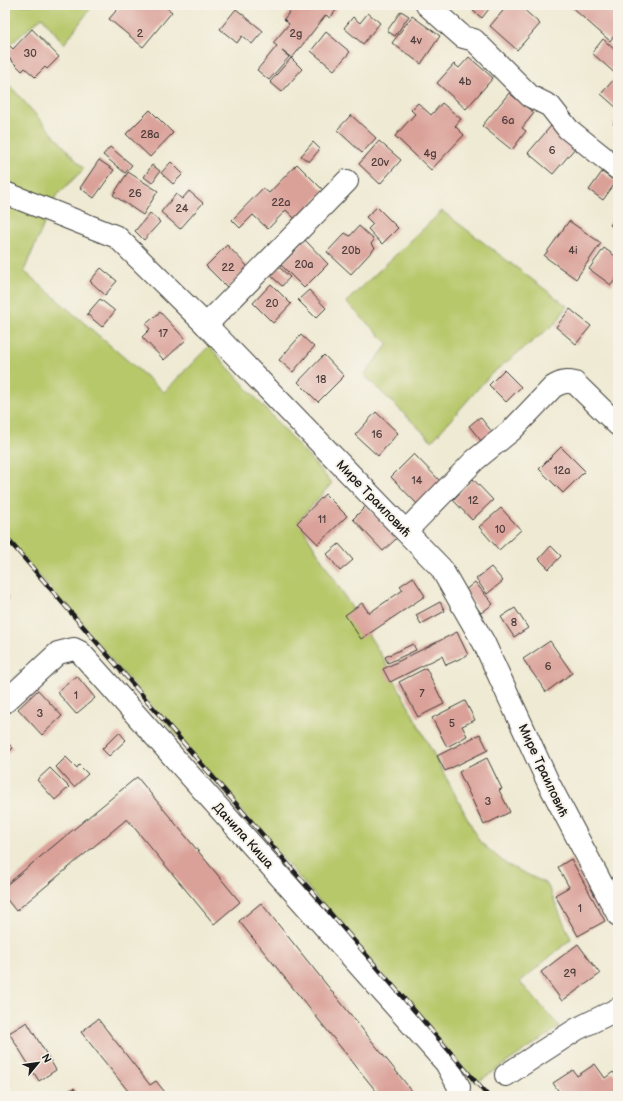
<svg xmlns="http://www.w3.org/2000/svg" width="623" height="1101" viewBox="0 0 623 1101" font-family="'Balsamiq Sans',sans-serif">
	<style>
		.green { fill: #b7c86b; stroke: #6a7244 }
		.building { fill: #daa199 }
		.lines { fill: none; stroke-linecap: round; stroke-linejoin: round }
		.minor-casing { stroke: #3c3b37; stroke-width: 24 }
		.minor { stroke: #fff; stroke-width: 22 }
		.rail-casing { stroke: #1c1c1c; stroke-width: 4.5 }
		.rail { stroke: #f7f3e8; stroke-width: 3; stroke-dasharray: 9; stroke-linecap: butt }
		.labels { text-anchor: middle; stroke-width: 4; stroke-linejoin: round; paint-order: stroke }
		.number-label { font-size: 11px; fill: #4c3d3b }
		.street-label { font-size: 13px; fill: #1c1c1c; stroke: #f7f3e8 }
	</style>
	<rect width="100%" height="100%" fill="#f7f3e8"/>
	<filter id="ink" filterUnits="userSpaceOnUse"><feTurbulence type="fractalNoise" baseFrequency=".025" numOctaves="2"/><feDisplacementMap in="SourceGraphic" scale="8" xChannelSelector="R" yChannelSelector="G"/><feConvolveMatrix kernelMatrix="1 2 1 2 8 2 1 2 1" color-interpolation-filters="sRGB"/></filter>
	<filter id="wash" filterUnits="userSpaceOnUse"><feTurbulence type="fractalNoise" baseFrequency=".012" numOctaves="4" result="noise"/><feDisplacementMap in="SourceGraphic" scale="16" xChannelSelector="R" yChannelSelector="G"/><feGaussianBlur stdDeviation="0.9" result="paint"/><feColorMatrix in="noise" values="0 0 0 0 0 0 0 0 0 0 0 0 0 0 0 0 0 1.4 0 .05"/><feComposite in="paint" operator="in"/></filter>
	<g filter="url(#wash)">
		<rect width="100%" height="100%" fill="#efead3"/>
		<!-- green -->
		<g class="green">
			<path d="M 5,5 L 93,5 L 64,44 L 42,17 L 5,49 Z"/>
			<path d="M 5,80 L 84,169 L 56,196 L 24,271 L 164,392 L 209,346 L 332,483 L 298,521 L 383,658 L 480,842 L 506,864 L 547,884 L 571,939 L 520,982 L 560,1027 L 476,1083 L 5,536 Z"/>
			<path d="M 442,211 L 567,306 L 557,322 L 490,375 L 432,441 L 364,375 L 388,344 L 346,302 Z"/>
		</g>
		<g id="blocks">
			<!-- building -->
			<g class="building">
				<path d="M 121,5 L 163,5 L 172,12 L 143,47 L 109,19 Z"/>
				<path d="M 295,5 L 340,5 L 330,18 L 326,15 L 292,58 L 282,51 L 289,57 L 269,80 L 257,70 L 277,46 L 273,43 L 289,24 L 284,19 Z"/>
				<path d="M 477,5 L 492,5 L 482,18 L 473,11 Z"/>
				<path d="M 508,5 L 519,5 L 540,24 L 517,50 L 490,26 Z"/>
				<path d="M 569,5 L 618,5 L 618,31 L 610,41 Z"/>
				<path d="M 236,9 L 263,31 L 252,44 L 242,36 L 237,43 L 220,29 Z"/>
				<path d="M 401,11 L 409,16 L 395,36 L 387,31 Z"/>
				<path d="M 368,13 L 380,23 L 363,44 L 344,28 L 353,17 L 360,23 Z"/>
				<path d="M 412,16 L 440,36 L 421,64 L 392,43 Z"/>
				<path d="M 32,29 L 59,57 L 47,69 L 45,67 L 35,77 L 25,68 L 22,71 L 5,54 L 5,51 L 10,46 L 13,49 Z"/>
				<path d="M 326,32 L 350,52 L 334,70 L 311,51 Z"/>
				<path d="M 603,39 L 618,53 L 618,76 L 592,53 Z"/>
				<path d="M 469,57 L 493,78 L 466,109 L 437,83 L 454,64 L 459,68 Z"/>
				<path d="M 291,58 L 302,69 L 282,92 L 270,82 Z"/>
				<path d="M 616,77 L 618,79 L 618,109 L 601,94 Z"/>
				<path d="M 509,93 L 534,113 L 522,128 L 526,131 L 512,150 L 482,126 Z"/>
				<path d="M 418,103 L 431,115 L 442,103 L 461,119 L 455,126 L 464,135 L 431,170 L 395,136 L 415,114 L 411,110 Z"/>
				<path d="M 150,110 L 173,133 L 150,157 L 126,134 Z"/>
				<path d="M 351,115 L 376,138 L 362,153 L 337,130 Z"/>
				<path d="M 618,118 L 618,127 L 613,124 Z"/>
				<path d="M 551,126 L 576,147 L 553,174 L 528,153 Z"/>
				<path d="M 379,141 L 401,160 L 380,184 L 359,164 Z"/>
				<path d="M 313,142 L 320,149 L 309,162 L 301,156 Z"/>
				<path d="M 110,147 L 132,165 L 125,173 L 103,155 Z"/>
				<path d="M 99,160 L 114,170 L 94,198 L 80,188 Z"/>
				<path d="M 171,162 L 183,174 L 173,184 L 161,173 Z"/>
				<path d="M 297,164 L 324,191 L 296,220 L 286,210 L 268,229 L 253,215 L 240,228 L 232,220 L 263,188 L 269,193 Z"/>
				<path d="M 152,165 L 160,171 L 152,183 L 144,177 Z"/>
				<path d="M 128,172 L 158,191 L 143,215 L 113,195 Z"/>
				<path d="M 602,172 L 616,182 L 603,200 L 589,190 Z"/>
				<path d="M 189,191 L 203,203 L 180,229 L 161,212 L 176,194 L 182,199 Z"/>
				<path d="M 377,207 L 398,228 L 382,244 L 368,229 L 373,224 L 366,217 Z"/>
				<path d="M 150,213 L 160,222 L 144,240 L 135,231 Z"/>
				<path d="M 618,214 L 618,231 L 610,225 Z"/>
				<path d="M 569,221 L 601,243 L 576,279 L 544,256 Z"/>
				<path d="M 359,226 L 374,240 L 371,244 L 375,248 L 351,274 L 327,252 L 345,233 L 350,236 Z"/>
				<path d="M 305,240 L 328,264 L 304,288 L 281,265 Z"/>
				<path d="M 227,245 L 249,268 L 228,288 L 206,266 Z"/>
				<path d="M 604,248 L 618,258 L 618,276 L 611,285 L 589,269 Z"/>
				<path d="M 277,265 L 290,277 L 282,286 L 269,274 Z"/>
				<path d="M 101,268 L 117,281 L 105,295 L 90,281 Z"/>
				<path d="M 271,284 L 291,304 L 273,323 L 253,303 Z"/>
				<path d="M 309,290 L 326,308 L 316,318 L 298,300 Z"/>
				<path d="M 100,299 L 115,311 L 102,327 L 87,314 Z"/>
				<path d="M 570,309 L 591,326 L 576,344 L 556,327 Z"/>
				<path d="M 160,312 L 186,340 L 164,360 L 142,337 L 150,329 L 146,324 Z"/>
				<path d="M 301,335 L 314,347 L 293,372 L 279,360 Z"/>
				<path d="M 324,355 L 344,376 L 318,402 L 298,382 Z"/>
				<path d="M 504,370 L 521,387 L 506,402 L 489,385 Z"/>
				<path d="M 376,412 L 398,433 L 378,456 L 355,435 Z"/>
				<path d="M 480,417 L 493,433 L 482,442 L 469,426 Z"/>
				<path d="M 561,447 L 585,471 L 563,493 L 539,469 Z"/>
				<path d="M 414,454 L 443,484 L 419,506 L 391,477 Z"/>
				<path d="M 473,479 L 493,500 L 472,520 L 453,500 Z"/>
				<path d="M 325,494 L 347,516 L 318,544 L 297,523 Z"/>
				<path d="M 366,506 L 397,538 L 383,551 L 353,519 Z"/>
				<path d="M 501,508 L 521,530 L 499,550 L 479,527 Z"/>
				<path d="M 339,544 L 353,560 L 340,571 L 327,554 Z"/>
				<path d="M 551,546 L 561,556 L 549,569 L 539,559 Z"/>
				<path d="M 491,567 L 503,581 L 487,594 L 476,579 Z"/>
				<path d="M 413,577 L 425,596 L 361,639 L 345,615 L 362,603 L 369,613 L 403,590 L 400,586 Z"/>
				<path d="M 475,582 L 493,604 L 481,613 L 464,591 Z"/>
				<path d="M 5,593 L 9,599 L 5,602 Z"/>
				<path d="M 440,602 L 445,611 L 421,624 L 416,615 Z"/>
				<path d="M 515,608 L 528,628 L 514,637 L 501,617 Z"/>
				<path d="M 457,632 L 468,655 L 446,665 L 442,656 L 390,682 L 383,669 Z"/>
				<path d="M 550,641 L 572,673 L 546,692 L 523,659 Z"/>
				<path d="M 413,644 L 416,650 L 388,663 L 385,657 Z"/>
				<path d="M 426,668 L 444,704 L 418,717 L 399,682 Z"/>
				<path d="M 77,676 L 95,698 L 76,714 L 57,692 Z"/>
				<path d="M 38,690 L 62,716 L 42,735 L 18,709 Z"/>
				<path d="M 465,701 L 475,720 L 462,726 L 467,736 L 447,747 L 432,718 Z"/>
				<path d="M 119,732 L 126,740 L 109,756 L 102,749 Z"/>
				<path d="M 480,734 L 488,750 L 445,771 L 437,756 Z"/>
				<path d="M 5,740 L 13,748 L 5,756 Z"/>
				<path d="M 66,757 L 77,768 L 79,765 L 88,774 L 74,787 L 56,767 Z"/>
				<path d="M 487,758 L 502,789 L 499,790 L 510,812 L 484,825 L 459,772 Z"/>
				<path d="M 50,768 L 69,787 L 55,800 L 37,780 Z"/>
				<path d="M 137,777 L 240,902 L 214,924 L 127,819 L 16,911 L 5,897 L 5,886 Z"/>
				<path d="M 571,859 L 605,921 L 578,936 L 555,895 L 569,887 L 558,867 Z"/>
				<path d="M 261,903 L 416,1096 L 380,1096 L 239,921 Z"/>
				<path d="M 578,944 L 600,974 L 562,1001 L 541,972 Z"/>
				<path d="M 98,1019 L 150,1085 L 156,1081 L 168,1096 L 132,1096 L 81,1032 Z"/>
				<path d="M 27,1022 L 56,1070 L 39,1081 L 9,1033 Z"/>
				<path d="M 595,1064 L 605,1078 L 613,1072 L 618,1078 L 618,1088 L 607,1096 L 562,1096 L 553,1083 L 573,1070 L 577,1076 Z"/>
				<path d="M 74,1088 L 78,1096 L 60,1096 Z"/>
			</g>
		</g>
	</g>
	<g filter="url(#ink)">
		<use href="#blocks" fill-opacity="0" stroke="#3c3b37" stroke-width="1"/>
		<g class="lines">
			<!-- minor casing -->
			<g class="minor-casing">
				<g id="minor">
					<path d="M 427,5 L 463,37 L 474,40 L 530,96 L 550,106 L 568,129 L 618,169"/>
					<path d="M 5,193 L 117,237 L 206,325 L 441,568 L 484,643 L 548,782 L 618,915"/>
					<path d="M 206,325 L 347,181"/>
					<path d="M 406,531 L 475,460 L 512,430 L 553,387 C 561,382 566,381 575,383 L 618,425"/>
					<path d="M 5,702 L 58,653 L 74,649 L 80,652 L 446,1063 L 459,1087 L 458,1096"/>
					<path d="M 506,1075 L 577,1029 L 618,1009"/>
				</g>
			</g>
			<!-- minor -->
			<use href="#minor" class="minor"/>
			<!-- rail casing -->
			<g class="rail-casing">
				<path id="rail" d="M 5,536 L 488,1096"/>
			</g>
			<!-- rail -->
			<use href="#rail" class="rail"/>
		</g>
	</g>
	<g class="labels">
		<!-- number labels -->
		<g class="number-label">
			<text x="140" y="37">2</text>
			<text x="296" y="37">2g</text>
			<text x="416" y="44">4v</text>
			<text x="30" y="57">30</text>
			<text x="465" y="85">4b</text>
			<text x="508" y="124">6a</text>
			<text x="150" y="138">28a</text>
			<text x="552" y="154">6</text>
			<text x="430" y="157">4g</text>
			<text x="380" y="166">20v</text>
			<text x="135" y="197">26</text>
			<text x="281" y="206">22a</text>
			<text x="182" y="212">24</text>
			<text x="351" y="254">20b</text>
			<text x="573" y="254">4i</text>
			<text x="304" y="268">20a</text>
			<text x="228" y="271">22</text>
			<text x="272" y="307">20</text>
			<text x="163" y="337">17</text>
			<text x="321" y="383">18</text>
			<text x="377" y="438">16</text>
			<text x="562" y="474">12a</text>
			<text x="417" y="484">14</text>
			<text x="473" y="504">12</text>
			<text x="322" y="523">11</text>
			<text x="500" y="533">10</text>
			<text x="514" y="626">8</text>
			<text x="548" y="670">6</text>
			<text x="422" y="697">7</text>
			<text x="76" y="699">1</text>
			<text x="40" y="717">3</text>
			<text x="452" y="727">5</text>
			<text x="488" y="805">3</text>
			<text x="580" y="912">1</text>
			<text x="570" y="977">29</text>
		</g>
		<!-- street labels -->
		<g class="street-label">
			<text transform="translate(374 498) rotate(46)" y="5">Мире Траиловић</text>
			<text transform="translate(544 770) rotate(65)" y="5">Мире Траиловић</text>
			<text transform="translate(244 835) rotate(48)" y="5">Данила Киша</text>
		</g>
	</g>
	<!-- margin -->
	<rect width="623" height="1101" fill="none" stroke="#f7f3e8" stroke-width="20"/>
	<!-- north arrow -->
	<g transform="translate(38 1063) rotate(61)" stroke="#f7f3e8" stroke-width="3" paint-order="stroke">
	<path d="M0-3L7 15L0 10L-7 15Z" fill="#1c1c1c"/>
	<text y="-6" font-size="11" font-weight="bold" text-anchor="middle" fill="#1c1c1c">N</text>
	</g>
</svg>
